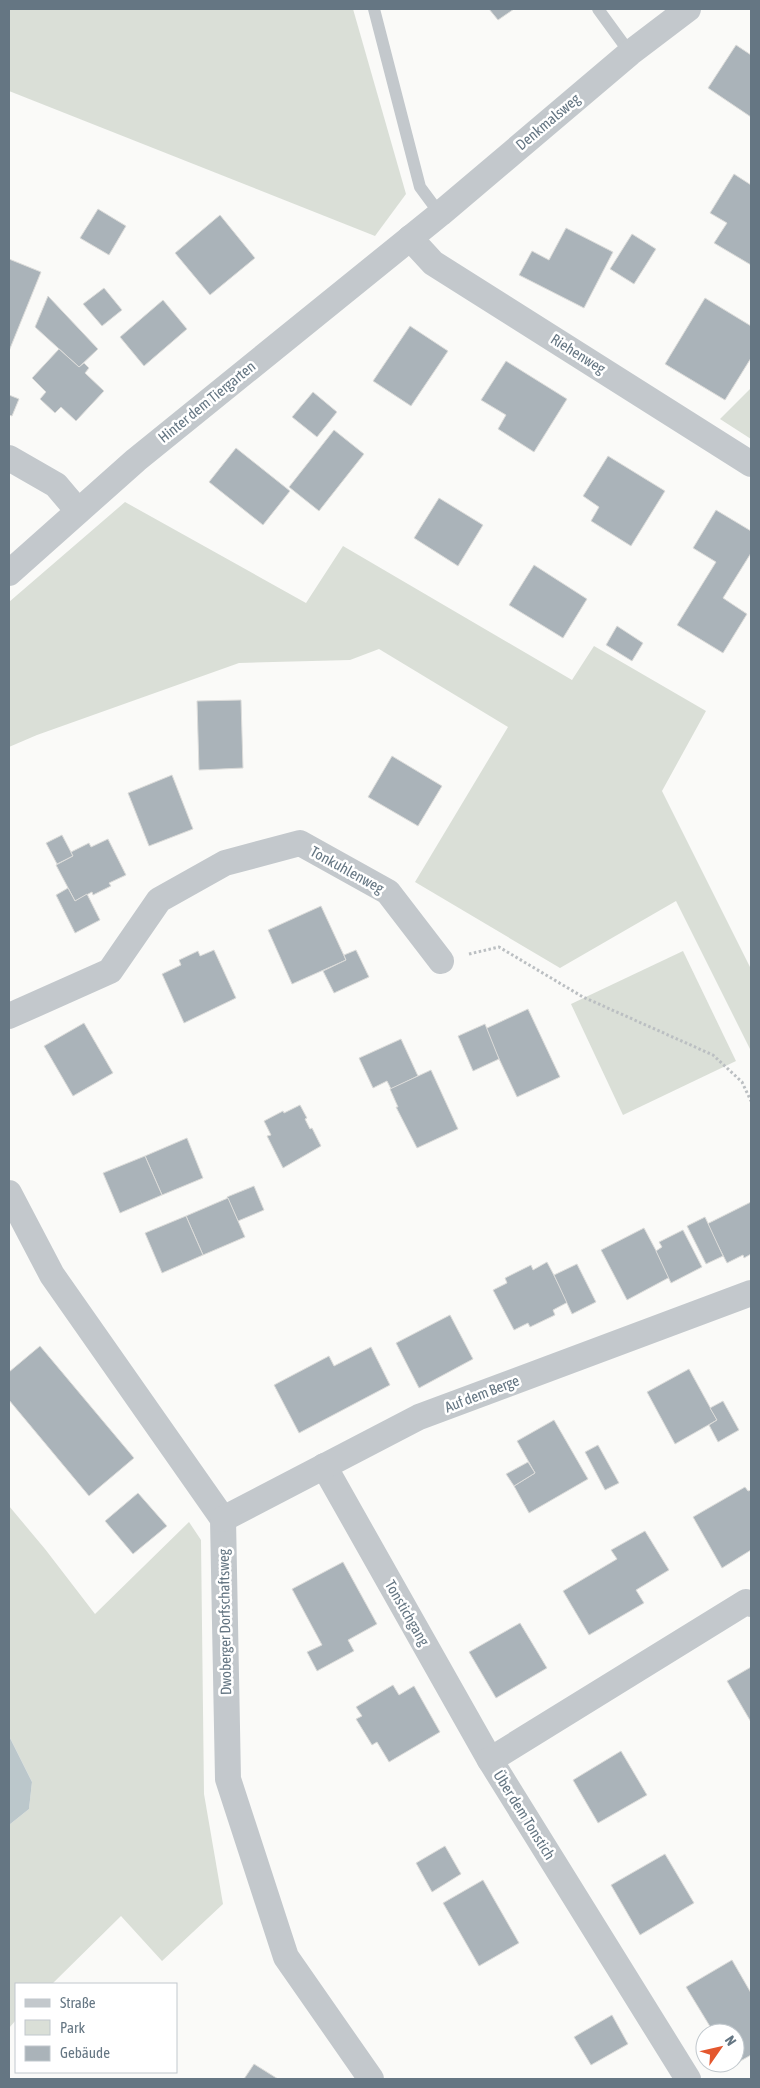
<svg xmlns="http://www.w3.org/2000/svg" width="760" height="2088" viewBox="0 0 760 2088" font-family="'Asap Condensed',sans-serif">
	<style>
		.green { fill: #dadfd7 }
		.water { fill: #bbc7cb }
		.building { fill: #aab3b9; stroke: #dcdcda }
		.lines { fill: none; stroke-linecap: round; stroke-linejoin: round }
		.path { stroke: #bbbfc2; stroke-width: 3; stroke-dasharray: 2.5 2.5; stroke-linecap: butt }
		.service { stroke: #c3c8cc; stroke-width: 12 }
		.minor { stroke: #c3c8cc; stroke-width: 26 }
		.labels { text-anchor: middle; stroke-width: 5; stroke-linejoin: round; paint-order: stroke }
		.street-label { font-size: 15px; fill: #657683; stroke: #fff }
	</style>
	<rect width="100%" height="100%" fill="#fafaf8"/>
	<!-- green -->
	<g class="green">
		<path d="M 9,9 L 353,9 L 406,194 L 375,236 L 9,91 Z"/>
		<path d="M 751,388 L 751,439 L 720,419 Z"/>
		<path d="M 125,502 L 306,603 L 343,546 L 572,680 L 594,646 L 706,711 L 662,791 L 751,969 L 751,1051 L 676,901 L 560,968 L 415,882 L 508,727 L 379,649 L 350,660 L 239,663 L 37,735 L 9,747 L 9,602 Z"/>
		<path d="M 683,951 L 736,1061 L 623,1115 L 571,1004 Z"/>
		<path d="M 9,1506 L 45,1549 L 95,1614 L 189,1522 L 201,1540 L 204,1794 L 223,1904 L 162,1961 L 121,1916 L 52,1984 L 16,1984 L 16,2020 L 9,2028 L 9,1825 L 29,1809 L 32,1782 L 9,1736 Z"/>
	</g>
	<!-- water -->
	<path class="water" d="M 9,1736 L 32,1782 L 29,1809 L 9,1825 Z"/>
	<!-- building -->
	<g class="building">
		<path d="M 489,9 L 514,9 L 498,20 Z"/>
		<path d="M 736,45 L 751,55 L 751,117 L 708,88 Z"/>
		<path d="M 734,174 L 751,185 L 751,265 L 714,243 L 727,223 L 710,213 Z"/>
		<path d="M 98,209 L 126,226 L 109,255 L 80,238 Z"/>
		<path d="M 220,215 L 255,258 L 210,295 L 175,253 Z"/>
		<path d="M 566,228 L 613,252 L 584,308 L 519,275 L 532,251 L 549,260 Z"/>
		<path d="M 632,234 L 656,249 L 634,284 L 610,269 Z"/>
		<path d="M 9,259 L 41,272 L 9,351 Z"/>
		<path d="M 104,288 L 122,310 L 102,326 L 83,304 Z"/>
		<path d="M 48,296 L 98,349 L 79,367 L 35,327 Z"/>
		<path d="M 705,298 L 751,326 L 751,358 L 725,400 L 665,364 Z"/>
		<path d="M 163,300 L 187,329 L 144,366 L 120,337 Z"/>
		<path d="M 410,326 L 448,351 L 411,406 L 373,381 Z"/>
		<path d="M 59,349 L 79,367 L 84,363 L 89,368 L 85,373 L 104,391 L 76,421 L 61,407 L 55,413 L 40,399 L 46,392 L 32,378 Z"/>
		<path d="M 506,361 L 567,399 L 534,452 L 498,429 L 506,415 L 481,400 Z"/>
		<path d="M 313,392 L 337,412 L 317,437 L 292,417 Z"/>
		<path d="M 9,395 L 19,399 L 12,416 L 9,415 Z"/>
		<path d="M 334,430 L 364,454 L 319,511 L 289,487 Z"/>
		<path d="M 236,448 L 290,491 L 263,525 L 209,482 Z"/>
		<path d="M 608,456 L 665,491 L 631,546 L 591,521 L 599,507 L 583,496 Z"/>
		<path d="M 439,498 L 483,525 L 458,566 L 414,538 Z"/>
		<path d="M 716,510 L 751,531 L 751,553 L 723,598 L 747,614 L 723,653 L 677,625 L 716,562 L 693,548 Z"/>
		<path d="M 534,565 L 587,599 L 563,638 L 509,605 Z"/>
		<path d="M 617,626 L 643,643 L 632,661 L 606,645 Z"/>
		<path d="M 241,700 L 243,768 L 199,770 L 197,701 Z"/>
		<path d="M 392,756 L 442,786 L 418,826 L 368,797 Z"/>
		<path d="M 172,775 L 193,829 L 149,846 L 128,793 Z"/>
		<path d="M 62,835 L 73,856 L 57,864 L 46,843 Z"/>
		<path d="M 108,839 L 126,875 L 109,883 L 111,886 L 93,895 L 92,892 L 75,901 L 56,865 L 73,856 L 71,852 L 89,843 L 91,847 Z"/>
		<path d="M 68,888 L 75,901 L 87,894 L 100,920 L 75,933 L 56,895 Z"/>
		<path d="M 321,906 L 346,960 L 292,984 L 268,930 Z"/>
		<path d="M 214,950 L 236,998 L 184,1023 L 162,974 L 181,965 L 179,960 L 198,951 L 200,956 Z"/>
		<path d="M 356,950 L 369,977 L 334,993 L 323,971 L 346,960 L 344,955 Z"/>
		<path d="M 528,1009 L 560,1077 L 517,1097 L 485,1029 Z"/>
		<path d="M 84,1023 L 113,1073 L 73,1096 L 44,1046 Z"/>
		<path d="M 485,1024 L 499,1059 L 473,1071 L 458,1036 Z"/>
		<path d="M 401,1039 L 418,1076 L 391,1089 L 387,1081 L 373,1088 L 359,1058 Z"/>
		<path d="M 431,1070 L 458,1129 L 417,1148 L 396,1107 L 398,1107 L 390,1089 Z"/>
		<path d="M 300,1105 L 307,1118 L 305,1119 L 310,1129 L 312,1128 L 321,1146 L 283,1168 L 267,1136 L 271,1135 L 264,1121 L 283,1111 L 284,1113 Z"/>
		<path d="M 187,1138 L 203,1178 L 162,1195 L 145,1156 Z"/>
		<path d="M 145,1156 L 162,1195 L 120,1213 L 103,1173 Z"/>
		<path d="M 254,1186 L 264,1210 L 238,1221 L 227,1197 Z"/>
		<path d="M 228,1198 L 245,1237 L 203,1255 L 186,1216 Z"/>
		<path d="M 751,1202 L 751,1254 L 744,1258 L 743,1255 L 727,1263 L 707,1224 Z"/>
		<path d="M 186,1216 L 203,1255 L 162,1273 L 145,1233 Z"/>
		<path d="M 705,1217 L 723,1256 L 706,1264 L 687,1226 Z"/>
		<path d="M 644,1228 L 670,1277 L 627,1300 L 601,1250 Z"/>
		<path d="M 683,1230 L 702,1267 L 671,1283 L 656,1251 L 662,1247 L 659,1242 Z"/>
		<path d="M 547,1262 L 568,1302 L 553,1310 L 555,1315 L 530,1327 L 528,1323 L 514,1330 L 493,1290 L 507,1283 L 505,1278 L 531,1265 L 533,1270 Z"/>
		<path d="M 577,1264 L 596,1302 L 572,1314 L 554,1275 Z"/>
		<path d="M 450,1315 L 473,1359 L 419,1388 L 396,1343 Z"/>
		<path d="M 40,1346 L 134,1458 L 89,1496 L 9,1400 L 9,1372 Z"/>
		<path d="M 371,1347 L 390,1385 L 299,1433 L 274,1385 L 329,1356 L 334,1366 Z"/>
		<path d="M 689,1369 L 717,1420 L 675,1444 L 647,1392 Z"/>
		<path d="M 723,1401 L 739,1430 L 718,1442 L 709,1425 L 717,1420 L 710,1408 Z"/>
		<path d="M 554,1420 L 588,1479 L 529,1513 L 514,1486 L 535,1473 L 517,1441 Z"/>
		<path d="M 598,1445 L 619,1483 L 605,1490 L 585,1452 Z"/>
		<path d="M 528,1462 L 535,1473 L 514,1486 L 506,1474 Z"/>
		<path d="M 745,1487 L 748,1491 L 751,1490 L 751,1550 L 722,1568 L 693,1517 Z"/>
		<path d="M 138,1493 L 167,1526 L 133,1554 L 105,1521 Z"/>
		<path d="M 645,1531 L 669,1570 L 636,1590 L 644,1603 L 589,1635 L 563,1591 L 617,1559 L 611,1550 Z"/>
		<path d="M 343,1562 L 377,1624 L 348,1640 L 354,1651 L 317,1671 L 307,1652 L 322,1645 L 292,1589 Z"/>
		<path d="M 520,1623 L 547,1668 L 496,1698 L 469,1652 Z"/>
		<path d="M 751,1667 L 751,1722 L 727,1681 Z"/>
		<path d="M 393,1685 L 399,1695 L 414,1686 L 440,1732 L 389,1762 L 377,1742 L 372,1745 L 356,1719 L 362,1716 L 356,1707 Z"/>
		<path d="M 621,1751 L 647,1795 L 598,1823 L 573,1780 Z"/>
		<path d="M 445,1846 L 461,1874 L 432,1892 L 416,1863 Z"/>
		<path d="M 665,1854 L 694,1903 L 640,1935 L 611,1885 Z"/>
		<path d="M 483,1880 L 519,1943 L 479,1966 L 443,1903 Z"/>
		<path d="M 732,1960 L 751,1993 L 751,2055 L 728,2068 L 725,2063 L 735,2063 L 735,2033 L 714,2033 L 686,1987 Z"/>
		<path d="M 612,2015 L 628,2044 L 591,2065 L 574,2037 Z"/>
		<path d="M 254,2064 L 278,2079 L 244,2079 Z"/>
	</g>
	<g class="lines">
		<!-- path -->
		<path class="path" d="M 469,954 L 499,947 L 583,997 L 713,1055 L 742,1082 L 751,1101"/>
		<!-- service -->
		<g class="service">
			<path d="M 374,9 L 420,187 L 440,214"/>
			<path d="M 598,9 L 630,53"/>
		</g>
		<!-- minor -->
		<g class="minor">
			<path d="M 410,238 L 433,263 L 751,464"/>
			<path d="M 9,458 L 56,485 L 78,511"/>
			<path d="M 9,573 L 136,460 L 440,214 L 630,53 L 688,9"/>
			<path d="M 9,1016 L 110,971 L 159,900 L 225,863 L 300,843 L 388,892 L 441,961"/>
			<path d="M 9,1193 L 52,1275 L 223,1519 L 228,1779 L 286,1957 L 371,2079"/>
			<path d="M 324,1466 L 490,1760"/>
			<path d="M 223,1519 L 419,1417 L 751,1293"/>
			<path d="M 688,2079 L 490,1760 L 746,1602 L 751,1604"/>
		</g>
	</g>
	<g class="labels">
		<!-- street labels -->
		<g class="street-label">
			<text transform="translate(548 122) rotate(-40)" y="5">Denkmalsweg</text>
			<text transform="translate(578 354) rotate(32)" y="5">Riehenweg</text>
			<text transform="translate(207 402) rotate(-39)" y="5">Hinter dem Tiergarten</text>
			<text transform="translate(347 870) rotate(29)" y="5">Tonkuhlenweg</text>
			<text transform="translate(482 1394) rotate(-21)" y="5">Auf dem Berge</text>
			<text transform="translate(407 1613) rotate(60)" y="5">Tonstichgang</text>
			<text transform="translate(225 1622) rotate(-91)" y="5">Dwoberger Dorfschaftsweg</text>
			<text transform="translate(524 1815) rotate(58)" y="5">Über dem Tonstich</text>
		</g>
	</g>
	<!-- border -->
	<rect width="760" height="2088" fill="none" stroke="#657683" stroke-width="20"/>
	<!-- legend -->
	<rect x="15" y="1983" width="162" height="90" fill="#ffffff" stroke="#c1c8cd"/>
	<rect x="25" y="1999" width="25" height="8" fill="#c3c8cc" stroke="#c1c8cd"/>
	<text x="60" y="2008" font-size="15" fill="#657683">Straße</text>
	<rect x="25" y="2020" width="25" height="15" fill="#dadfd7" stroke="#c1c8cd"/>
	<text x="60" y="2033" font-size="15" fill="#657683">Park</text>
	<rect x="25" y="2046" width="25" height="15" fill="#aab3b9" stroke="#c1c8cd"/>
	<text x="60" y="2058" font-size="15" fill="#657683">Gebäude</text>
	<!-- north arrow -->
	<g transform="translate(720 2048) rotate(56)"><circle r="24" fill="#ffffff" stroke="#c1c8cd"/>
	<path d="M0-4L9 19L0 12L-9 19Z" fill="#e4572e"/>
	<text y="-8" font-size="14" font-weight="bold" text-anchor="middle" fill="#657683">N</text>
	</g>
</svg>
